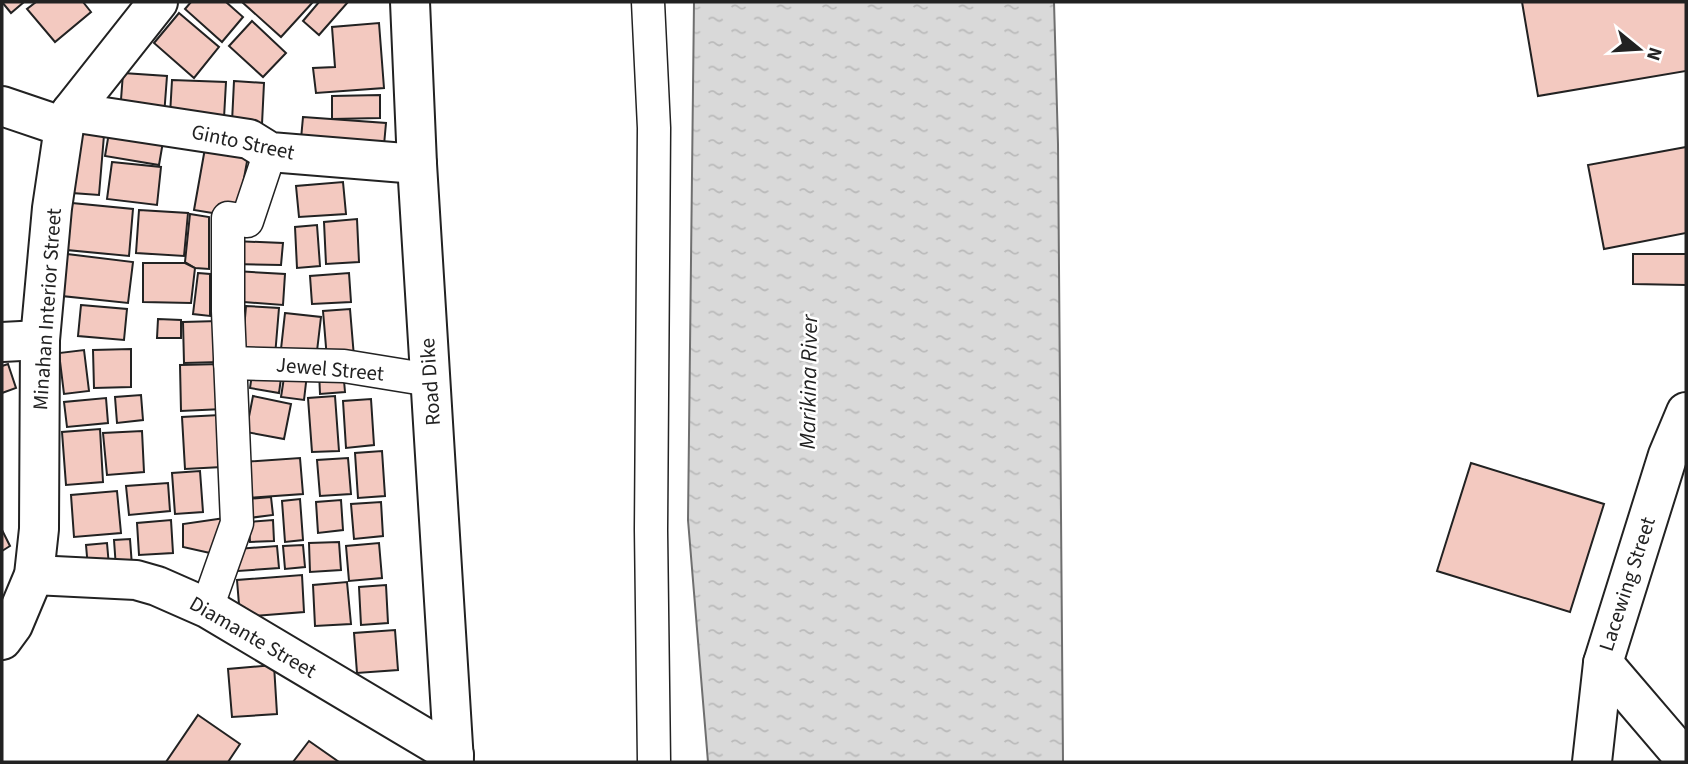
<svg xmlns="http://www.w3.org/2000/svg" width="1688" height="764" viewBox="0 0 1688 764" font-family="'Source Sans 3',sans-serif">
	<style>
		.water { fill: url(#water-ripples); stroke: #6f6f6f; stroke-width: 2 }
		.building { fill: #f3c9c0; stroke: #222; stroke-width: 2 }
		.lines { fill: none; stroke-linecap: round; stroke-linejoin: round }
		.pedestrian-casing { stroke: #222; stroke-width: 35 }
		.minor-casing { stroke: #222; stroke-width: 42 }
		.pedestrian { stroke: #fff; stroke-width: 32 }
		.minor { stroke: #fff; stroke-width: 38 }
		.labels { text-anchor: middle; stroke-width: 5; stroke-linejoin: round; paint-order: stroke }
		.street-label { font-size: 21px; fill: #222; stroke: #fff }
		.water-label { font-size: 23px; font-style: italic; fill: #222; stroke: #fff }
	</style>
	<defs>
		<pattern id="water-ripples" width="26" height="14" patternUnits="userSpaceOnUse" patternTransform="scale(1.75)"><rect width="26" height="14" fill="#d9d9d9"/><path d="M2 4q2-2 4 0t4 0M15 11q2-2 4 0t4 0" fill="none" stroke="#bababa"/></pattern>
	</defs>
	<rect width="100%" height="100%" fill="#fff"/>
	<!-- water -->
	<path class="water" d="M 694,2 L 1054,2 L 1058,144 L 1063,762 L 708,762 L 688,520 Z"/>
	<!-- building -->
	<g class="building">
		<path d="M 2,2 L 24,2 L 11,13 Z"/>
		<path d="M 36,2 L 83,2 L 91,12 L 55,42 L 27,9 Z"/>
		<path d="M 191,2 L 226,2 L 243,17 L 222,42 L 185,9 Z"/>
		<path d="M 242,2 L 313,2 L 281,37 Z"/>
		<path d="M 319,2 L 348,2 L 319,35 L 303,21 Z"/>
		<path d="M 1522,2 L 1686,2 L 1686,71 L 1538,96 Z"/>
		<path d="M 179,13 L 219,47 L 194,78 L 154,43 Z"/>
		<path d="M 252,21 L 286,53 L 263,77 L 229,46 Z"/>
		<path d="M 379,23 L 384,88 L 316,93 L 313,68 L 335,67 L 332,27 Z"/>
		<path d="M 123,73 L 167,76 L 164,116 L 120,113 Z"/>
		<path d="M 172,80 L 226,82 L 224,118 L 170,115 Z"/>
		<path d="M 234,81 L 264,83 L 262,124 L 232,122 Z"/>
		<path d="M 380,95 L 380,118 L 332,119 L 332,96 Z"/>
		<path d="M 303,117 L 386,123 L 383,156 L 300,150 Z"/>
		<path d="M 111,121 L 165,130 L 159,165 L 105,156 Z"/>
		<path d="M 77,132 L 104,135 L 99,195 L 72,193 Z"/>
		<path d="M 207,137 L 250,145 L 237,217 L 194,210 Z"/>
		<path d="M 1686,147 L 1686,233 L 1604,249 L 1588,165 Z"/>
		<path d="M 112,162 L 161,167 L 157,205 L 107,199 Z"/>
		<path d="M 343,182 L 346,214 L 299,217 L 296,186 Z"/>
		<path d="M 72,203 L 133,209 L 129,256 L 67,250 Z"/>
		<path d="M 139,210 L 188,213 L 184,256 L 136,253 Z"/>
		<path d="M 190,214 L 209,217 L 209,269 L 195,268 L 185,262 Z"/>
		<path d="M 357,219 L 359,262 L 326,264 L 324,222 Z"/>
		<path d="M 317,225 L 320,266 L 297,268 L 295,227 Z"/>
		<path d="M 234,241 L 283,243 L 281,265 L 233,264 Z"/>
		<path d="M 67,254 L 133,262 L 128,303 L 62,296 Z"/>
		<path d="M 1633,254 L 1686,254 L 1686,285 L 1633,284 Z"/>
		<path d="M 143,263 L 185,263 L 195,268 L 191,303 L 143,302 Z"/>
		<path d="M 235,271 L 285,274 L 283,305 L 232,301 Z"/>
		<path d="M 198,273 L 210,274 L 210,316 L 193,314 Z"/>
		<path d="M 349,273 L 351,302 L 312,304 L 310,276 Z"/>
		<path d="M 81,305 L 127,309 L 124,340 L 78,336 Z"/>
		<path d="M 246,306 L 279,308 L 275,356 L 242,353 Z"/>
		<path d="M 350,309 L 354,357 L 327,359 L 323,311 Z"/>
		<path d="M 285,313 L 321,317 L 317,351 L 280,358 Z"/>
		<path d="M 158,319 L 181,320 L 181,338 L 157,338 Z"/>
		<path d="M 218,321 L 220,362 L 184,363 L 183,322 Z"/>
		<path d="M 131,349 L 131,387 L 94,388 L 93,350 Z"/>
		<path d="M 84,350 L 89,391 L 64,394 L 59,353 Z"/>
		<path d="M 8,364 L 16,388 L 2,393 L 2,366 Z"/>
		<path d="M 222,364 L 223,409 L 181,411 L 180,365 Z"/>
		<path d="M 253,367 L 282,371 L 279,393 L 250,388 Z"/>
		<path d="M 343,369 L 345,392 L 320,394 L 319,371 Z"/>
		<path d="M 285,371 L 307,374 L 304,400 L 281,397 Z"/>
		<path d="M 141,395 L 143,420 L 117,423 L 115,397 Z"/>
		<path d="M 253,396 L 291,404 L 284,439 L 246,432 Z"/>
		<path d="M 335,396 L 339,451 L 312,452 L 308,398 Z"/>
		<path d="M 106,398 L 108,423 L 67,427 L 64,402 Z"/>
		<path d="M 371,399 L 374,445 L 346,448 L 343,401 Z"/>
		<path d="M 220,415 L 222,467 L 185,469 L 182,417 Z"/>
		<path d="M 100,429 L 103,482 L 66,485 L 62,432 Z"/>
		<path d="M 142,431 L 144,472 L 107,475 L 103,433 Z"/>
		<path d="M 382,451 L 385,496 L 358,498 L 355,453 Z"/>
		<path d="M 300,458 L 303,494 L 246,498 L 243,462 Z"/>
		<path d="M 348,458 L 351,494 L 320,496 L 317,460 Z"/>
		<path d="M 1471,463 L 1604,504 L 1570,612 L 1437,571 Z"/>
		<path d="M 200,471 L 203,512 L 175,514 L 172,473 Z"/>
		<path d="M 168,483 L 170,511 L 129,515 L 126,486 Z"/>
		<path d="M 117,491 L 121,533 L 74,537 L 71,495 Z"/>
		<path d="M 271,497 L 273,515 L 249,518 L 247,499 Z"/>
		<path d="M 300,499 L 303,540 L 285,542 L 282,501 Z"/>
		<path d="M 341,500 L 343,530 L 318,533 L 316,502 Z"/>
		<path d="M 381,502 L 383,536 L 354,539 L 351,504 Z"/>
		<path d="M 225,518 L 219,555 L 183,547 L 183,524 Z"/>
		<path d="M 171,520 L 173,553 L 139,555 L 137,523 Z"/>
		<path d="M 273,520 L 274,541 L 250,542 L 249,522 Z"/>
		<path d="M 2,530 L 10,546 L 2,551 Z"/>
		<path d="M 130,539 L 132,566 L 116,568 L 114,540 Z"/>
		<path d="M 339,542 L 341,570 L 310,572 L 309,543 Z"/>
		<path d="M 107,543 L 109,566 L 88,568 L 86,545 Z"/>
		<path d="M 379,543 L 382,578 L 349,581 L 346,546 Z"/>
		<path d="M 303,545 L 305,567 L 285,569 L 283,546 Z"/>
		<path d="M 277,546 L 279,568 L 238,571 L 237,549 Z"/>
		<path d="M 302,575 L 304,612 L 240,617 L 237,580 Z"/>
		<path d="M 347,582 L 351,624 L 315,626 L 313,585 Z"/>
		<path d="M 386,585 L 388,623 L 361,625 L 359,587 Z"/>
		<path d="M 395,630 L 398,670 L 357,673 L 354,633 Z"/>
		<path d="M 274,665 L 277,714 L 232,717 L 228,669 Z"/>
		<path d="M 198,715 L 240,744 L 228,762 L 166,762 Z"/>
		<path d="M 309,741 L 339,762 L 293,762 Z"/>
	</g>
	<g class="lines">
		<!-- pedestrian casing -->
		<g class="pedestrian-casing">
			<g id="pedestrian">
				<path d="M 648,2 L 654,128 L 651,530 L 654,762"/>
				<path d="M 230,363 L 344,366 L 430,380"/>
				<path d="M 207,608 L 237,523 L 228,311 L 228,218 L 247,221 L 270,152"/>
			</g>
		</g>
		<!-- minor casing -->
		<g class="minor-casing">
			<g id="minor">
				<path d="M 410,2 L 417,164 L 454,762"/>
				<path d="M 2,106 L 64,127"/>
				<path d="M 71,112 L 249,139 L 270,152 L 417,164"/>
				<path d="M 2,342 L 40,340"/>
				<path d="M 34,575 L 136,580 L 157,586 L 207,608 L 454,755"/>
				<path d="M 2,640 L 13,625 L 34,575 L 39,529 L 40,340 L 52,208 L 64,127 L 71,112 L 158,2"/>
				<path d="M 1603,663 L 1686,760"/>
				<path d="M 1592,762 L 1603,663 L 1668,455 L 1686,412"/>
			</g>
		</g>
		<!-- pedestrian -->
		<use href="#pedestrian" class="pedestrian"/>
		<!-- minor -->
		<use href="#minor" class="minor"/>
	</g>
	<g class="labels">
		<!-- street labels -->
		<g class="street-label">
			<text transform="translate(243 142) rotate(12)" y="7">Ginto Street</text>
			<text transform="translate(47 309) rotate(-86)" y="7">Minahan Interior Street</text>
			<text transform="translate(330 369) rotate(5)" y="7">Jewel Street</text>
			<text transform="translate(430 382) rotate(-94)" y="7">Road Dike</text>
			<text transform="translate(1627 584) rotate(-72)" y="7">Lacewing Street</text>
			<text transform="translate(253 637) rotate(30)" y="7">Diamante Street</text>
		</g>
		<!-- water labels -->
		<g class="water-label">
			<text transform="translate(808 382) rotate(-89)" y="8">Marikina River</text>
		</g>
	</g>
	<!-- border -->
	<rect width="1688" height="764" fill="none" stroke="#222222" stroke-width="7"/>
	<!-- north arrow -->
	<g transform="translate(1639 49) rotate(108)" stroke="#ffffff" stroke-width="5" paint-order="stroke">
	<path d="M0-5L12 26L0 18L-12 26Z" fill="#222222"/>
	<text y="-10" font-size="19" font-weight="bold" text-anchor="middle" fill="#222222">N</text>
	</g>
</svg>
